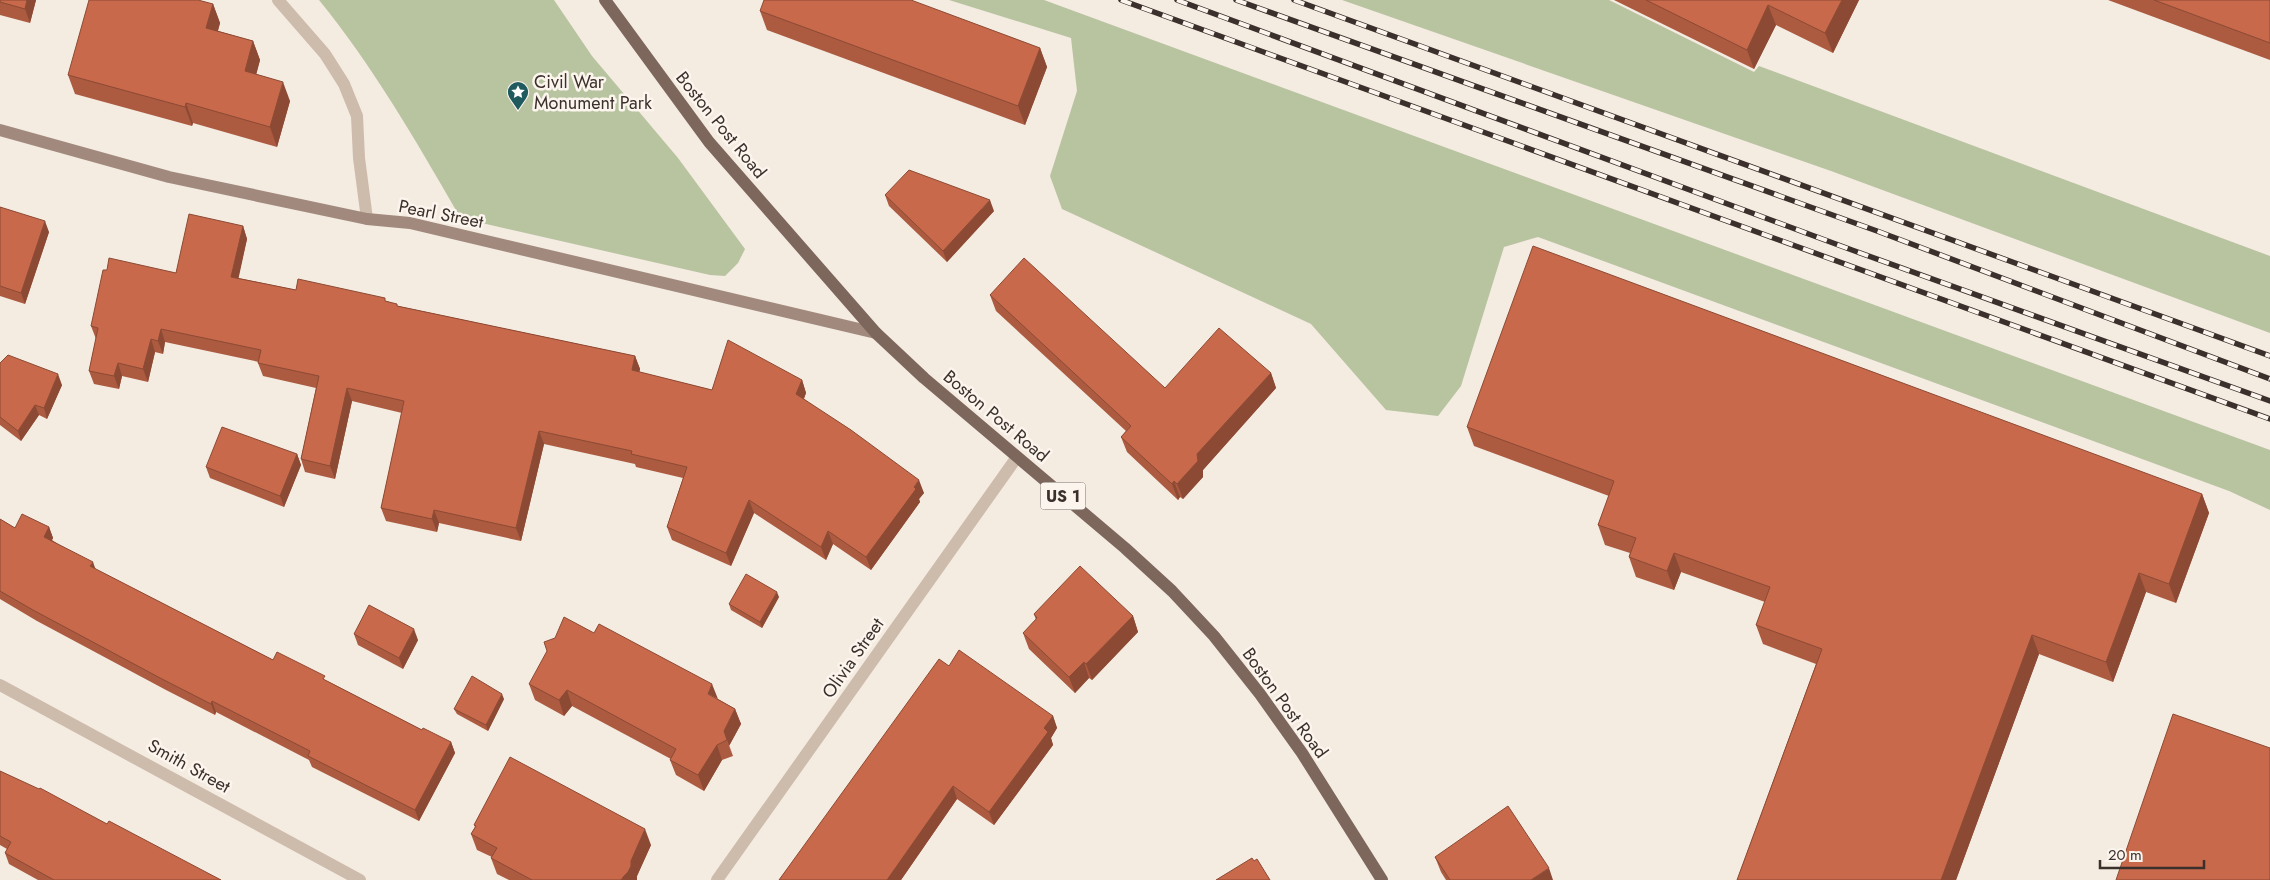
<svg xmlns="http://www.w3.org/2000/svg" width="2270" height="880" viewBox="0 0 2270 880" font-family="Jost,sans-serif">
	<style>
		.green { fill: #b8c4a0 }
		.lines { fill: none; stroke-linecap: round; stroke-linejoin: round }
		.street { stroke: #cdbbac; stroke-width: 12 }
		.secondary { stroke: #a18a7d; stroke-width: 12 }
		.primary { stroke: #7d675c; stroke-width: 12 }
		.rail-casing { stroke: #3b302b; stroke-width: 5.5 }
		.rail { stroke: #fbf5ee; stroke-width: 4; stroke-dasharray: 11; stroke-linecap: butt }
		.wall { fill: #ac5a40 }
		.shaded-wall { fill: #8c4a34 }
		.building { fill: #c8694b; stroke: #8c4a34 }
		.labels { text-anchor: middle; stroke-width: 5; stroke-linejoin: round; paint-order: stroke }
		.shield { fill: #fbf5ee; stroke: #756b66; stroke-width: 1 }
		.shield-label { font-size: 16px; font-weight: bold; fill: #3b302b }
		.poi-label { font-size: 18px; fill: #3b302b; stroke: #fbf5ee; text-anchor: start }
		.street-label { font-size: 18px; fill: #3b302b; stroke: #fbf5ee }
	</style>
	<rect width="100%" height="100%" fill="#f4ebe1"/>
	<!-- green -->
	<g class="green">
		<path d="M 319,0 L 554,0 L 592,56 L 678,158 L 745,249 L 738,263 L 725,276 L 710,275 L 473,221 L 457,212 C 415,139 372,65 319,0 Z"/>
		<path d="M 949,0 L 1044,0 L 2270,450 L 2270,510 L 2229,491 L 1538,237 L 1504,247 L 1461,386 L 1438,416 L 1386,410 L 1311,324 L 1062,209 L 1050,176 L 1077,91 L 1071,38 Z"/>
		<path d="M 1342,0 L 1609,0 L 1754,72 L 1759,66 L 2270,256 L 2270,333 L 1831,171 Z"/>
	</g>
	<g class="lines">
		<!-- street -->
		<g class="street">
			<path d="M 278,0 L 325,54 L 344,84 L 357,116 L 359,158 L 367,219"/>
			<path d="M 0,685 L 360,880"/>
			<path d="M 717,880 L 1017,457"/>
		</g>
		<!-- secondary -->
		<path class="secondary" d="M 0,130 L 169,177 L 367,219 L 410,223 L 876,333"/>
		<!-- primary -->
		<path class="primary" d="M 605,0 L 709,142 L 876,333 L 924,378 L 1125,548 L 1172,591 L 1214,636 L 1260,694 L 1302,753 L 1382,880"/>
		<!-- rail casing -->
		<g class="rail-casing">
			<g id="rail">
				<path d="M 1121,0 L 2270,419"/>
				<path d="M 1177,0 L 1852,250 L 2270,401"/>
				<path d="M 1236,0 L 1877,231 L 2270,379"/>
				<path d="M 1294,0 L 2270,356"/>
			</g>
		</g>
		<!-- rail -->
		<use href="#rail" class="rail"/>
	</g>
	<!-- wall -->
	<g class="wall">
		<path d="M 0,0 L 36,0 L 30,23 L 0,15 Z"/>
		<path d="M 1614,0 L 1859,0 L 1833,53 L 1776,25 L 1754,69 Z"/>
		<path d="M 2108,0 L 2270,0 L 2270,60 Z"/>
		<path d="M 213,4 L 220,23 L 218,31 L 253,41 L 260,60 L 256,74 L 290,101 L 277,147 L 193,123 L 192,126 L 75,94 L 68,75 Z"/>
		<path d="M 760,11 L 1040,48 L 1047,67 L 1025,125 L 767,30 Z"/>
		<path d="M 885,195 L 994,211 L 947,262 L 889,206 Z"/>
		<path d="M 0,207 L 49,232 L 25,304 L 0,296 Z"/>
		<path d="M 243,226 L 247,239 L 238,278 L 296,290 L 387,301 L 398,306 L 635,356 L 640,369 L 639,372 L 712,390 L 802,380 L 806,393 L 804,399 L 924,493 L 919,499 L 920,502 L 871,570 L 833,544 L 826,560 L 754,513 L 731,566 L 672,540 L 667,527 L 683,478 L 636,467 L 635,464 L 544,444 L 521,541 L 439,523 L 437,532 L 386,521 L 381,508 L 402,413 L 352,401 L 335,479 L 305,472 L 301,459 L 316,388 L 263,376 L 258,363 L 259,362 L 165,342 L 163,354 L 155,352 L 148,382 L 122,376 L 119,389 L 94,384 L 89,371 L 96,339 L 91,326 L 107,270 L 176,273 Z"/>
		<path d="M 990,295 L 1165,388 L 1271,373 L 1276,388 L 1203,470 L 1203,477 L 1183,499 L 1180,497 L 1178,500 L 1127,452 L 1121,437 L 1126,431 L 996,311 Z"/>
		<path d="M 0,363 L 62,385 L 47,419 L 39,415 L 21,441 L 0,425 Z"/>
		<path d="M 1467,427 L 2202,494 L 2209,513 L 2176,603 L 2146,592 L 2113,682 L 2039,654 L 1956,880 L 1737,880 L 1816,664 L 1763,644 L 1756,625 L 1765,602 L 1681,572 L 1674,590 L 1636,577 L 1629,557 L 1630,553 L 1605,545 L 1598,525 L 1609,496 L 1474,446 Z"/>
		<path d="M 297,454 L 301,465 L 284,507 L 210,478 L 206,467 Z"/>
		<path d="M 0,519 L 15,528 L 49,527 L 53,538 L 52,540 L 95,569 L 273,660 L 327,681 L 422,730 L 451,742 L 455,753 L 419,821 L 312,767 L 309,760 L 216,712 L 215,715 L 166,690 L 37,621 L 0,599 Z"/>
		<path d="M 779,597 L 762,628 L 731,610 L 729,604 Z"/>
		<path d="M 1034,614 L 1133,616 L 1138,632 L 1092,680 L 1089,678 L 1075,693 L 1029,649 L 1023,633 L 1036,620 Z"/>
		<path d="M 354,634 L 418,640 L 403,669 L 358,645 Z"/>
		<path d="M 949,666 L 1053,716 L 1057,728 L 1051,738 L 1053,745 L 994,825 L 957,799 L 901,880 L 779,880 Z"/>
		<path d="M 529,684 L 718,699 L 735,709 L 741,724 L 729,746 L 733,756 L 722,760 L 704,791 L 676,775 L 670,760 L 671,759 L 572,706 L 564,716 L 535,700 Z"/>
		<path d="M 504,699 L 488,731 L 457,714 L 454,709 Z"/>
		<path d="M 0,771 L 107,824 L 221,880 L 38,880 L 9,864 L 5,853 L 7,849 L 0,845 Z"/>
		<path d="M 474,825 L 651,845 L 637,876 L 637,880 L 509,880 L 497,874 L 491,858 L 492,857 L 477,850 L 471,834 L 475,827 Z"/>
		<path d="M 1435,857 L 1553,880 L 1446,880 L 1441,872 Z"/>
	</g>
	<!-- shaded-wall -->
	<g class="shaded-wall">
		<path d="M 27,0 L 36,0 L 30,23 L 25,9 Z"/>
		<path d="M 1842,0 L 1859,0 L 1833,53 L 1825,33 Z"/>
		<path d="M 213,4 L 220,23 L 213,47 L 206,28 Z"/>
		<path d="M 1768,5 L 1776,25 L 1754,69 L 1747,50 Z"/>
		<path d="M 253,41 L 260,60 L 252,91 L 245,71 Z"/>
		<path d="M 1040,48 L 1047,67 L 1025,125 L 1018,106 Z"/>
		<path d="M 283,82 L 290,101 L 277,147 L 270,127 Z"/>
		<path d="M 186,103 L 193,123 L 192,126 L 185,107 Z"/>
		<path d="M 990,200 L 994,211 L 947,262 L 943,251 Z"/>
		<path d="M 45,221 L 49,232 L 25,304 L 21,293 Z"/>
		<path d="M 243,226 L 247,239 L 236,290 L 231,277 Z"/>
		<path d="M 161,329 L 165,342 L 163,354 L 158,341 Z"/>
		<path d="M 151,339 L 155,352 L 148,382 L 143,369 Z"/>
		<path d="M 635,356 L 640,369 L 637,383 L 632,370 Z"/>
		<path d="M 118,363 L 122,376 L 119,389 L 114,376 Z"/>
		<path d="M 1271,373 L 1276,388 L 1203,470 L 1203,477 L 1183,499 L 1177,484 L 1197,454 Z"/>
		<path d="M 58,374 L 62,385 L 47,419 L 44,408 Z"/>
		<path d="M 802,380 L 806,393 L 800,407 L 796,394 Z"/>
		<path d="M 347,388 L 352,401 L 335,479 L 330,466 Z"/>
		<path d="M 35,405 L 39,415 L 21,441 L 18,431 Z"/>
		<path d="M 539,431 L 544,444 L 521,541 L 516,528 Z"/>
		<path d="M 297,454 L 301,465 L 284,507 L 280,496 Z"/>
		<path d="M 919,480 L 924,493 L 919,499 L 920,502 L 871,570 L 866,557 Z"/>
		<path d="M 1174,481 L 1180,497 L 1178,500 L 1172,484 Z"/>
		<path d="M 2202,494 L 2209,513 L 2176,603 L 2169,584 Z"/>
		<path d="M 749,500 L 754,513 L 731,566 L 726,553 Z"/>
		<path d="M 434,510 L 439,523 L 437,532 L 432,519 Z"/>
		<path d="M 49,527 L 53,538 L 48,547 L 44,537 Z"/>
		<path d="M 828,531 L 833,544 L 826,560 L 821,547 Z"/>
		<path d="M 1674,553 L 1681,572 L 1674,590 L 1667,571 Z"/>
		<path d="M 93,562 L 97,573 L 90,566 Z"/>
		<path d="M 2139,573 L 2146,592 L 2113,682 L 2106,662 Z"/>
		<path d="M 777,592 L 779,597 L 762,628 L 760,622 Z"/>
		<path d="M 1133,616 L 1138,632 L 1092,680 L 1086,664 Z"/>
		<path d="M 414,629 L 418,640 L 403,669 L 399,658 Z"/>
		<path d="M 2032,635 L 2039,654 L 1956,880 L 1941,880 Z"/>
		<path d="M 1084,662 L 1089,678 L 1075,693 L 1069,677 Z"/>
		<path d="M 712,684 L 718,699 L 708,694 Z"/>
		<path d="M 567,690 L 572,706 L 564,716 L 559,700 Z"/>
		<path d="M 502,694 L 504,699 L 488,731 L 486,725 Z"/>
		<path d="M 212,701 L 216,712 L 215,715 L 211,704 Z"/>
		<path d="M 735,709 L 741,724 L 729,746 L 733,756 L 724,731 Z"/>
		<path d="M 1053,716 L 1057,728 L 1051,738 L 1053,745 L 994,825 L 989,812 L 1044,728 Z"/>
		<path d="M 451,742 L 455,753 L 419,821 L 415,810 Z"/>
		<path d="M 717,745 L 722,760 L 704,791 L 698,775 Z"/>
		<path d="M 953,786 L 957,799 L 901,880 L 887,880 Z"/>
		<path d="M 645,829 L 651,845 L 637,876 L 637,880 L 621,880 Z"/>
		<path d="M 1549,868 L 1553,880 L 1531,880 Z"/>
	</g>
	<!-- building -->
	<g class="building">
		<path d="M 0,0 L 27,0 L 25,9 L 0,2 Z"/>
		<path d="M 89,0 L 198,0 L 213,4 L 206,28 L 253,41 L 245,71 L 283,82 L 270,127 L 186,103 L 185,107 L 68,75 Z"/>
		<path d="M 764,0 L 911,0 L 1040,48 L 1018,106 L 760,11 Z"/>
		<path d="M 1646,0 L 1842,0 L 1825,33 L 1768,5 L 1747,50 Z"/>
		<path d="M 2154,0 L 2270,0 L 2270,43 Z"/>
		<path d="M 909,170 L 990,200 L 943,251 L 885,195 Z"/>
		<path d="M 0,207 L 45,221 L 21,293 L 0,286 Z"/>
		<path d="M 189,214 L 243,226 L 231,277 L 296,290 L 298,279 L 385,298 L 385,301 L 397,304 L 397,306 L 635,356 L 632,370 L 712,390 L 728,340 L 802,380 L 796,394 L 851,430 L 919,480 L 914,487 L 916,489 L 866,557 L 828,531 L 821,547 L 749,500 L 726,553 L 667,527 L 687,467 L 631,454 L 632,451 L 539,431 L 516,528 L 434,510 L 432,519 L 381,508 L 404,401 L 347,388 L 330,466 L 301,459 L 319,376 L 258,363 L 261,350 L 161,329 L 158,341 L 151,339 L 143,369 L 118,363 L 114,376 L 89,371 L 98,328 L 91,326 L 103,270 L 107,270 L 109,258 L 176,273 Z"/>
		<path d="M 1533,246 L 2202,494 L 2169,584 L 2139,573 L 2106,662 L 2032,635 L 1941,880 L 1737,880 L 1822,649 L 1756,625 L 1770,587 L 1674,553 L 1667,571 L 1629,557 L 1636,538 L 1598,525 L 1614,481 L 1467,427 Z"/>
		<path d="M 1024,258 L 1165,388 L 1219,328 L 1271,373 L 1197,454 L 1198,461 L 1177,484 L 1174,481 L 1172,484 L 1121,437 L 1131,426 L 990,295 Z"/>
		<path d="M 8,355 L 58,374 L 44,408 L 35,405 L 18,431 L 0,417 L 0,363 Z"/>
		<path d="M 222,427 L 297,454 L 280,496 L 206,467 Z"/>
		<path d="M 22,514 L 49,527 L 44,537 L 93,562 L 90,566 L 273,660 L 277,652 L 325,676 L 323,679 L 422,730 L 423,728 L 451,742 L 415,810 L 308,756 L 310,751 L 212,701 L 211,704 L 162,679 L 33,610 L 0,591 L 0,519 L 15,528 Z"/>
		<path d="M 1080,566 L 1133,616 L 1086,664 L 1084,662 L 1069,677 L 1023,633 L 1037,618 L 1034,614 Z"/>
		<path d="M 746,574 L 777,592 L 760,622 L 729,604 Z"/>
		<path d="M 369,605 L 414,629 L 399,658 L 354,634 Z"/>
		<path d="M 564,617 L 594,633 L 599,624 L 712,684 L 708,694 L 735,709 L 724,731 L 727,740 L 717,745 L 698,775 L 670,760 L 676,749 L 567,690 L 559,700 L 529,684 L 547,651 L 544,642 L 555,638 Z"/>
		<path d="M 959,650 L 1053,716 L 1044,728 L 1048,732 L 989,812 L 953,786 L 887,880 L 779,880 L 939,659 L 949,666 Z"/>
		<path d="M 472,676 L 502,694 L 486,725 L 454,709 Z"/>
		<path d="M 2173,714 L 2270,748 L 2270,880 L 2116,880 Z"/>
		<path d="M 510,757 L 645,829 L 631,861 L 631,866 L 628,872 L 624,876 L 621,880 L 532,880 L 491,858 L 497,848 L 471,834 L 476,826 L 474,825 Z"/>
		<path d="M 0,771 L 39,789 L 40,788 L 107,824 L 109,821 L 221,880 L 54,880 L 5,853 L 11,842 L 0,836 Z"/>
		<path d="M 1508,806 L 1549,868 L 1531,880 L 1450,880 L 1435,857 Z"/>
		<path d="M 1252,858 L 1254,861 L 1257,859 L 1270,880 L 1216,880 Z"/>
	</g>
	<!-- icons -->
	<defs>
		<g id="sight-pin" transform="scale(1.125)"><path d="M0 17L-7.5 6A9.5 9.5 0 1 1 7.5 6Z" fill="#1f5a5e" stroke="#fbf5ee"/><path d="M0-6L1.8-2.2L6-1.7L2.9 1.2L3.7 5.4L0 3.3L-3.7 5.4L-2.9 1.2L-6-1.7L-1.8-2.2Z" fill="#fff"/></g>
	</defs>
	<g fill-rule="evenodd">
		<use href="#sight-pin" x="518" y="92"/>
	</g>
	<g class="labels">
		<!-- shield labels -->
		<rect class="shield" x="1040.5" y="482.5" width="45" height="27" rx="4"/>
		<g class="shield-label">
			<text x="1063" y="502">US 1</text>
		</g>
		<!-- poi labels -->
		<g class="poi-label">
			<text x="534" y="88">Civil War<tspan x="534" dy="21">Monument Park</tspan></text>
		</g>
		<!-- street labels -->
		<g class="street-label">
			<text transform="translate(721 125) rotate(51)" y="6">Boston Post Road</text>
			<text transform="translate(441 214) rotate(11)" y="6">Pearl Street</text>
			<text transform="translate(996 416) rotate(40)" y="6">Boston Post Road</text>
			<text transform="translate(853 658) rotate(-55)" y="6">Olivia Street</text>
			<text transform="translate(1285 703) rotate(54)" y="6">Boston Post Road</text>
			<text transform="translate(189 766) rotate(29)" y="6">Smith Street</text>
		</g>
	</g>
	<!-- scale -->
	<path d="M2100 860v8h104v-8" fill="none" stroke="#3b302b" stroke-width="2.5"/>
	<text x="2108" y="860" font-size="15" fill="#3b302b" stroke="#fbf5ee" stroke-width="4" paint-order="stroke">20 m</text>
</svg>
